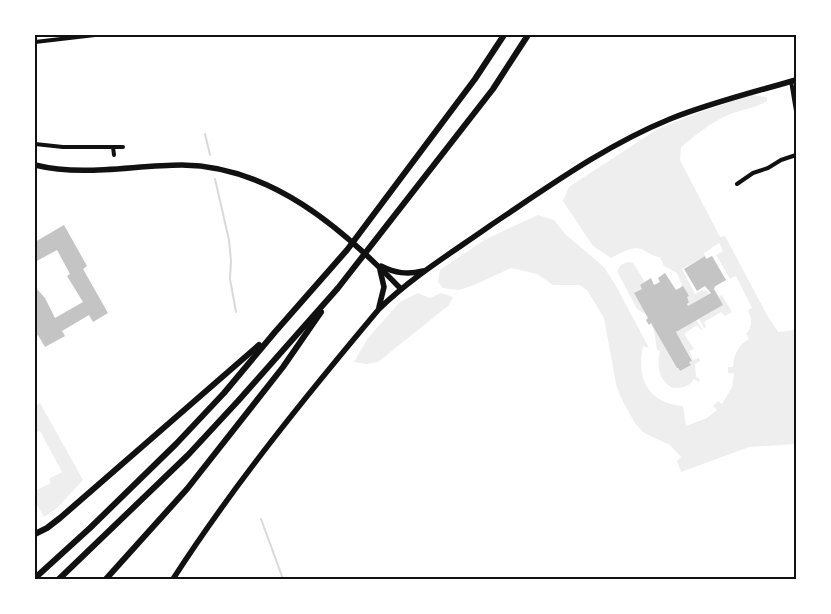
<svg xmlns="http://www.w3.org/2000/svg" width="831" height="614" viewBox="0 0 831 614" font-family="Barlow,sans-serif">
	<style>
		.green { fill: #eee }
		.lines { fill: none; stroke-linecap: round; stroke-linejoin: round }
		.stream { stroke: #d9d9d9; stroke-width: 2 }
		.building { fill: #c4c4c4 }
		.minor { stroke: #111; stroke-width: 4 }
		.primary { stroke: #111; stroke-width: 5.5 }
		.motorway { stroke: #111; stroke-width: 6 }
		.neatline { fill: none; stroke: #111; stroke-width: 2 }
	</style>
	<rect width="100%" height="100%" fill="#fff"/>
	<!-- green -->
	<g class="green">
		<path d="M 751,95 L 767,97 L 767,101 C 754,109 743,109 730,114 C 711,122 697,134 681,147 L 680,160 L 720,237 L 725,236 L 767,315 L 778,332 L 796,330 L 796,444 L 749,447 L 681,472 L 677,461 L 681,457 L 670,445 L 644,433 L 635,423 L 621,398 L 616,384 L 604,318 L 587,290 L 580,285 L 553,285 L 537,274 L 511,268 L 474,285 L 459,290 L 443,288 L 438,282 L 440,270 L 486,239 L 538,215 L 554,220 L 565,234 L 604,267 L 616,286 L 649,348 L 643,346 C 636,379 648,403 683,406 L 686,426 L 707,418 L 717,410 L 713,406 L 718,401 L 722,404 L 732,387 L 734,373 L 728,373 L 728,367 L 733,367 C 734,354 738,345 749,339 L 746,334 C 753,327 752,319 748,310 L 752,308 L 736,276 L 730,279 L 716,255 L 723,251 L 719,243 L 704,253 L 705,256 L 682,269 L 695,294 L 702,290 L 707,291 L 709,294 L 688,306 L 687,304 L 689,302 L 677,273 L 664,266 L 660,257 C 652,257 649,252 641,249 C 632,246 619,254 611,258 L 593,246 L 563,201 L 569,187 L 656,130 L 692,115 Z"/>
		<path d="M 628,262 L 633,263 L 645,282 L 640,285 L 642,289 L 634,293 L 647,315 L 637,309 L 618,273 C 618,266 621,264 628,262 Z"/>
		<path d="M 418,293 L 430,298 L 441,293 L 453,297 L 449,305 L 378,362 L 366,364 L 354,362 L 368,338 L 400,302 Z"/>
		<path d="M 722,295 L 732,312 L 725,316 L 721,312 L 704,322 L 706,327 L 704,328 L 699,319 L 723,305 L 718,297 Z"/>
		<path d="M 696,320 L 702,329 L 701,330 L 697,325 L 684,334 L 694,349 L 689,351 L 693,360 L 699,358 L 700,361 L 695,364 L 696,377 L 700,379 L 699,382 L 694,379 C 689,387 682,388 673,388 C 658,380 657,366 660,351 L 657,350 L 653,325 L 677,368 L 680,371 L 691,365 L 689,362 L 692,360 L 676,332 Z"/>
		<path d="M 40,403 L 83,480 L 57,508 L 44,517 L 35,501 L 35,491 L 51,483 L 49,479 L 62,472 L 40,431 L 35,433 L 35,407 Z"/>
	</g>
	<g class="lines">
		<!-- stream -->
		<g class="stream">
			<path d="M 205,134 L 210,155"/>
			<path d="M 215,179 L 229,240 L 231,261 L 230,279 L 236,312"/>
			<path d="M 261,519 L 283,579"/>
		</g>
	</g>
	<!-- building -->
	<g class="building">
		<path d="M 64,225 L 87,266 L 83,269 L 108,313 L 93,322 L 89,315 L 62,331 L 65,336 L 45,347 L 38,335 L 35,337 L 35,287 L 45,298 L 55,318 L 83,302 L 67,276 L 70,274 L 57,250 L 35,262 L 35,242 Z"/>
		<path d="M 705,256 L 706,259 L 712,256 L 726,280 L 714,287 L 715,288 L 712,290 L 714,289 L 723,305 L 676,332 L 692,361 L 689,362 L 691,365 L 680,371 L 678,368 L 677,368 L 651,323 L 649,325 L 647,322 L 646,320 L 648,318 L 634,293 L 642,289 L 640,285 L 651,278 L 654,285 L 660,282 L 658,278 L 665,273 L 676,290 L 683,286 L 689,296 L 687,297 L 689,302 L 687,304 L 688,306 L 711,293 L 705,286 L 697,291 L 684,269 Z"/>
	</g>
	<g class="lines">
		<!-- minor -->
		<g class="minor">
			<path d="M 35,42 L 95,35"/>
			<path d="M 791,81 L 796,111"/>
			<path d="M 35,144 L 63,147 L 123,147"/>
			<path d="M 113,147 L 114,155"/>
			<path d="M 737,184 L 753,173 L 768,168 L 781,160 L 796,155"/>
			<path d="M 796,277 L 796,276"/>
		</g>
		<!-- primary -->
		<g class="primary">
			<path d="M 35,165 C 83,177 133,165 182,165 C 271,166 343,229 401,289"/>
			<path d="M 381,266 C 395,273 407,275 423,271"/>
			<path d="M 379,307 L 384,287 L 380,270"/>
			<path d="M 173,579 C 235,483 306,396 379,309 C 413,276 453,252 491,225 C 548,187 606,145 670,119 C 710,103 754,92 796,80"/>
		</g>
		<!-- motorway -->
		<g class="motorway">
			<path d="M 35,534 L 47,528 L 60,518 L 259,345"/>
			<path d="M 35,578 L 90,528 L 176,444 L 224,393 L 275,332 L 347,250 L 475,79 L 504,35"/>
			<path d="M 59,579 L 188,455 L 238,401 L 338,288 L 493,89 L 528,35"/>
			<path d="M 106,579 L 187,489 L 283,367 L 321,312"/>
		</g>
	</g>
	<!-- border -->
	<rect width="831" height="614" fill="none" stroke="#ffffff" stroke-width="72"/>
	<rect x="36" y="36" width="759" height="542" class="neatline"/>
</svg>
